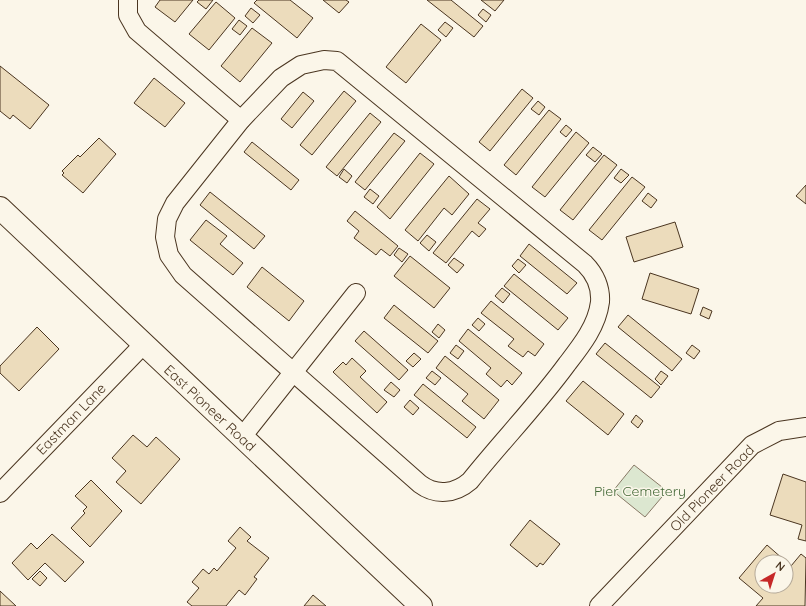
<svg xmlns="http://www.w3.org/2000/svg" width="806" height="606" viewBox="0 0 806 606" font-family="Quicksand,sans-serif">
	<style>
		.green { fill: #dce7d0; stroke: #887966 }
		.building { fill: #ecdcbc; stroke: #4a3520; fill-rule: evenodd }
		.lines { fill: none; stroke-linecap: round; stroke-linejoin: round }
		.street-casing { stroke: #4a3520; stroke-width: 20 }
		.secondary-casing { stroke: #4a3520; stroke-width: 24 }
		.street { stroke: #fbf6e9; stroke-width: 18 }
		.secondary { stroke: #fbf6e9; stroke-width: 22 }
		.labels { text-anchor: middle; stroke-width: 3; stroke-linejoin: round; paint-order: stroke }
		.street-label { font-size: 14px; fill: #4a3520; stroke: #fbf6e9 }
		.park-label { font-size: 14px; fill: #436837; stroke: #fbf6e9 }
	</style>
	<rect width="100%" height="100%" fill="#fbf6e9"/>
	<!-- green -->
	<path class="green" d="M 634,465 L 667,491 L 645,517 L 613,491 Z"/>
	<!-- building -->
	<g class="building">
		<path d="M 160,0 L 193,0 L 175,22 L 155,7 Z"/>
		<path d="M 199,0 L 213,0 L 206,9 L 197,2 Z"/>
		<path d="M 257,0 L 290,0 L 313,18 L 297,38 L 254,3 Z"/>
		<path d="M 323,0 L 346,0 L 349,2 L 339,13 Z"/>
		<path d="M 427,0 L 451,0 L 483,26 L 474,37 Z"/>
		<path d="M 481,0 L 504,0 L 495,11 Z"/>
		<path d="M 216,2 L 235,18 L 209,50 L 189,34 Z"/>
		<path d="M 251,8 L 260,15 L 253,23 L 245,16 Z"/>
		<path d="M 483,9 L 491,15 L 486,22 L 478,15 Z"/>
		<path d="M 239,20 L 247,26 L 240,35 L 232,29 Z"/>
		<path d="M 445,22 L 453,28 L 446,37 L 438,30 Z"/>
		<path d="M 421,24 L 441,40 L 406,83 L 386,67 Z"/>
		<path d="M 252,28 L 272,43 L 240,82 L 221,66 Z"/>
		<path d="M 0,66 L 49,105 L 30,129 L 13,115 L 10,119 L 0,111 Z"/>
		<path d="M 154,78 L 185,103 L 165,127 L 134,103 Z"/>
		<path d="M 522,89 L 533,98 L 490,151 L 479,142 Z"/>
		<path d="M 344,91 L 356,101 L 312,155 L 300,145 Z"/>
		<path d="M 303,92 L 314,101 L 292,128 L 281,119 Z"/>
		<path d="M 538,101 L 545,107 L 539,115 L 531,109 Z"/>
		<path d="M 549,110 L 561,119 L 516,175 L 504,165 Z"/>
		<path d="M 370,113 L 381,122 L 337,176 L 326,167 Z"/>
		<path d="M 566,125 L 572,130 L 566,137 L 560,132 Z"/>
		<path d="M 576,132 L 589,143 L 545,197 L 532,187 Z"/>
		<path d="M 394,133 L 405,141 L 365,190 L 355,182 Z"/>
		<path d="M 99,138 L 116,154 L 83,193 L 62,175 L 64,173 L 62,171 L 78,155 L 80,157 Z"/>
		<path d="M 252,142 L 299,180 L 291,190 L 244,152 Z"/>
		<path d="M 593,147 L 602,154 L 595,162 L 586,155 Z"/>
		<path d="M 420,153 L 434,164 L 390,219 L 377,207 Z"/>
		<path d="M 604,155 L 617,165 L 573,220 L 560,210 Z"/>
		<path d="M 344,169 L 352,176 L 347,183 L 339,177 Z"/>
		<path d="M 621,169 L 629,175 L 621,183 L 614,178 Z"/>
		<path d="M 449,176 L 469,194 L 452,215 L 444,208 L 418,241 L 405,230 Z"/>
		<path d="M 632,177 L 645,187 L 602,240 L 589,230 Z"/>
		<path d="M 806,185 L 806,204 L 796,196 Z"/>
		<path d="M 370,189 L 379,196 L 373,204 L 364,197 Z"/>
		<path d="M 210,192 L 265,236 L 254,249 L 200,205 Z"/>
		<path d="M 648,193 L 657,200 L 651,208 L 642,201 Z"/>
		<path d="M 477,199 L 490,209 L 478,223 L 486,229 L 479,237 L 472,231 L 446,263 L 433,253 Z"/>
		<path d="M 355,211 L 398,246 L 390,256 L 381,249 L 376,255 L 354,238 L 359,231 L 347,221 Z"/>
		<path d="M 206,220 L 227,236 L 220,244 L 243,263 L 233,275 L 190,240 Z"/>
		<path d="M 675,222 L 683,247 L 634,262 L 626,237 Z"/>
		<path d="M 427,235 L 436,242 L 429,251 L 420,243 Z"/>
		<path d="M 529,244 L 577,283 L 567,294 L 520,256 Z"/>
		<path d="M 399,248 L 408,254 L 402,262 L 394,255 Z"/>
		<path d="M 410,256 L 450,288 L 434,308 L 394,276 Z"/>
		<path d="M 454,258 L 464,265 L 457,273 L 448,265 Z"/>
		<path d="M 518,259 L 526,265 L 519,273 L 512,266 Z"/>
		<path d="M 262,267 L 304,301 L 289,321 L 247,287 Z"/>
		<path d="M 650,273 L 699,289 L 691,314 L 642,299 Z"/>
		<path d="M 514,274 L 568,318 L 558,330 L 504,286 Z"/>
		<path d="M 502,288 L 510,294 L 503,303 L 495,296 Z"/>
		<path d="M 491,301 L 544,344 L 535,356 L 528,351 L 523,357 L 508,346 L 514,339 L 481,313 Z"/>
		<path d="M 394,305 L 438,341 L 428,353 L 384,318 Z"/>
		<path d="M 703,307 L 712,311 L 709,319 L 700,315 Z"/>
		<path d="M 628,315 L 682,359 L 672,371 L 618,327 Z"/>
		<path d="M 478,318 L 485,324 L 479,331 L 472,325 Z"/>
		<path d="M 438,324 L 445,330 L 439,338 L 432,332 Z"/>
		<path d="M 37,327 L 59,349 L 19,391 L 0,373 L 0,366 Z"/>
		<path d="M 468,329 L 522,373 L 512,385 L 507,380 L 501,387 L 486,374 L 491,368 L 459,341 Z"/>
		<path d="M 364,331 L 408,370 L 399,380 L 355,341 Z"/>
		<path d="M 605,343 L 660,387 L 651,398 L 596,354 Z"/>
		<path d="M 456,345 L 464,351 L 458,359 L 450,353 Z"/>
		<path d="M 692,345 L 700,351 L 694,359 L 686,353 Z"/>
		<path d="M 414,353 L 421,359 L 413,367 L 406,361 Z"/>
		<path d="M 445,356 L 499,400 L 484,419 L 462,401 L 468,394 L 436,368 Z"/>
		<path d="M 352,358 L 366,371 L 360,377 L 387,402 L 377,413 L 333,372 L 343,362 L 346,365 Z"/>
		<path d="M 432,371 L 441,378 L 435,385 L 426,378 Z"/>
		<path d="M 661,371 L 668,376 L 661,385 L 655,379 Z"/>
		<path d="M 583,381 L 624,414 L 608,435 L 566,401 Z"/>
		<path d="M 391,382 L 400,390 L 394,397 L 384,390 Z"/>
		<path d="M 423,384 L 476,427 L 467,438 L 414,395 Z"/>
		<path d="M 410,400 L 419,408 L 413,415 L 404,407 Z"/>
		<path d="M 636,415 L 643,421 L 638,428 L 631,422 Z"/>
		<path d="M 133,435 L 147,447 L 156,437 L 180,459 L 141,504 L 116,482 L 126,471 L 112,458 Z"/>
		<path d="M 783,474 L 806,482 L 806,541 L 798,539 L 802,525 L 770,515 Z"/>
		<path d="M 91,480 L 122,511 L 90,547 L 71,528 L 85,513 L 83,511 L 87,507 L 75,496 Z"/>
		<path d="M 530,520 L 560,544 L 543,565 L 540,563 L 537,567 L 510,545 Z"/>
		<path d="M 240,527 L 251,537 L 247,541 L 269,558 L 254,577 L 257,579 L 245,595 L 239,590 L 226,606 L 192,606 L 187,602 L 199,588 L 192,582 L 203,569 L 209,574 L 214,568 L 217,571 L 236,548 L 228,541 Z"/>
		<path d="M 52,534 L 84,562 L 65,582 L 45,563 L 28,580 L 12,563 L 31,543 L 37,549 Z"/>
		<path d="M 767,545 L 791,566 L 801,554 L 806,558 L 805,606 L 756,606 L 763,598 L 739,578 ZM 762,562 L 786,562 L 786,586 L 762,586 Z"/>
		<path d="M 40,571 L 47,578 L 40,586 L 32,579 Z"/>
		<path d="M 0,591 L 16,606 L 0,606 Z"/>
		<path d="M 313,595 L 326,606 L 304,606 Z"/>
	</g>
	<g class="lines">
		<!-- street casing -->
		<g class="street-casing">
			<g id="street">
				<path d="M 128,0 L 128,15 L 137,31 L 241,120"/>
				<path d="M 324,60 L 337,61 L 585,264 C 595,274 601,288 600,302 C 597,326 581,346 567,364 C 537,405 502,441 470,481 C 455,494 436,496 420,484 L 183,275 L 169,255 L 165,237 L 167,219 L 175,203 L 241,120 L 281,78 L 301,65 Z"/>
				<path d="M 242,437 L 356,293"/>
				<path d="M 0,493 L 143,345"/>
				<path d="M 599,606 L 752,445 L 779,431 L 806,427"/>
			</g>
		</g>
		<!-- secondary casing -->
		<g class="secondary-casing">
			<path id="secondary" d="M 0,208 L 421,606"/>
		</g>
		<!-- street -->
		<use href="#street" class="street"/>
		<!-- secondary -->
		<use href="#secondary" class="secondary"/>
	</g>
	<g class="labels">
		<!-- street labels -->
		<g class="street-label">
			<text transform="translate(210 408) rotate(43)" y="5">East Pioneer Road</text>
			<text transform="translate(71 419) rotate(-46)" y="5">Eastman Lane</text>
			<text transform="translate(712 488) rotate(-46)" y="5">Old Pioneer Road</text>
		</g>
		<!-- park labels -->
		<g class="park-label">
			<text x="640" y="496">Pier Cemetery</text>
		</g>
	</g>
	<!-- north arrow -->
	<g transform="translate(774 574) rotate(39)"><circle r="19" fill="#fbf6e9" stroke="#b4a999"/>
	<path d="M0-3L7 15L0 10L-7 15Z" fill="#c62828"/>
	<text y="-6" font-size="11" font-weight="bold" text-anchor="middle" fill="#4a3520">N</text>
	</g>
</svg>
